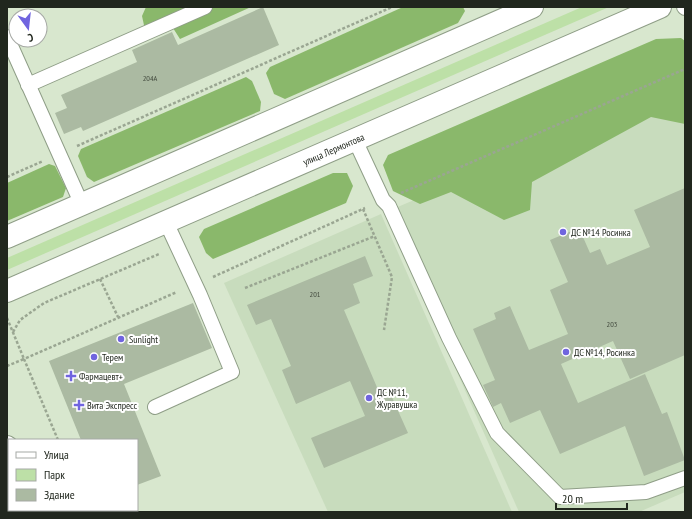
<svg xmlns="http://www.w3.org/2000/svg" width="692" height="519" viewBox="0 0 692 519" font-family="'PT Sans Narrow',sans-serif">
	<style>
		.built { fill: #c8dcbd }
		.green { fill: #bde0a7 }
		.forest { fill: #8ab86b }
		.building { fill: #abbaa2 }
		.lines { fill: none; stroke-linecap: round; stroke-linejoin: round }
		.lane-casing { stroke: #8f9e87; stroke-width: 16 }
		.secondary-casing { stroke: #8f9e87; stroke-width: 24 }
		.primary-casing { stroke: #8f9e87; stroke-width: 24 }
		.path { stroke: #9aa692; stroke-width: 2.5; stroke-dasharray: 3 2; stroke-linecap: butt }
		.lane { stroke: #fff; stroke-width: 14 }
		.secondary { stroke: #fff; stroke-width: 22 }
		.primary { stroke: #fff; stroke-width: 22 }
		.poi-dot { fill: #7064df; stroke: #fff; stroke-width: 1.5 }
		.labels { text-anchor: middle; stroke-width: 4; stroke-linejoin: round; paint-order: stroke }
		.number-label { font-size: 8px; fill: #444c3f }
		.street-label { font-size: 10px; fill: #21271e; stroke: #fff }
		.poi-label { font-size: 10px; fill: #21271e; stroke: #fff; text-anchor: start }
	</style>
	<rect width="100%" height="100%" fill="#d8e7ce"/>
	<!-- built -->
	<g class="built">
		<path d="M 685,84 L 685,492 L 639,512 L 519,512 L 386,212 Z"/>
		<path d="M 381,214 L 512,512 L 328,512 L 224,283 Z"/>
	</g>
	<!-- green -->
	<path class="green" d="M 582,7 L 609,7 L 7,270 L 7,258 Z"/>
	<!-- forest -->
	<g class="forest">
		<path d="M 146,7 L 251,7 L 180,39 L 173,28 L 147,39 L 142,16 Z"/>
		<path d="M 403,7 L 463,7 L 465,11 L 458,23 L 285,99 L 274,94 L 266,73 L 270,67 Z"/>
		<path d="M 681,38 L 685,41 L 685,124 L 651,117 L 532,182 L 530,210 L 504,220 L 451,192 L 420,204 L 393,191 L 383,165 L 388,155 L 656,39 Z"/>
		<path d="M 246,77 L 252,81 L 261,102 L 260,111 L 94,182 L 87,177 L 78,156 L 81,149 Z"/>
		<path d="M 49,164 L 55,166 L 66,188 L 63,197 L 7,221 L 7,183 Z"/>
		<path d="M 333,173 L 347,173 L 353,186 L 346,203 L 213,259 L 206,253 L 199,237 L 204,229 Z"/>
	</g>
	<!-- building -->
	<g class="building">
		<path d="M 263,7 L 279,45 L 83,131 L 81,127 L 64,134 L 55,113 L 67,108 L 61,95 L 137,62 L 132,50 L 172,32 L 178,45 Z"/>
		<path d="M 685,188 L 685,355 L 630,379 L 613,341 L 561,364 L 578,403 L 645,374 L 662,414 L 667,412 L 685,460 L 644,476 L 625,426 L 560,454 L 540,410 L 510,423 L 501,403 L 493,407 L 483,385 L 495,380 L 473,329 L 496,319 L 494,313 L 510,306 L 529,350 L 568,334 L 550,290 L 568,282 L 550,240 L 579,228 L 590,253 L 600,249 L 607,265 L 650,247 L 634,210 Z"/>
		<path d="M 365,256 L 373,276 L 353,284 L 360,303 L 344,310 L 382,399 L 391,395 L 408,433 L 324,468 L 311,438 L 365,416 L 350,381 L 296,404 L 282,370 L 291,366 L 271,319 L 256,325 L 247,305 Z"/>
		<path d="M 193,303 L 212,348 L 124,384 L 161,476 L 137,485 L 137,440 L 81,440 L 49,361 Z"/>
	</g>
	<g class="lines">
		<!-- lane casing -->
		<g class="lane-casing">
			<g id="lane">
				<path d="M 684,7 L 685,8"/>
				<path d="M 7,37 L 82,205"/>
				<path d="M 28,85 L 205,7"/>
				<path d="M 355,140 L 383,200 L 389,206 L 449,338 L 497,433 L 560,497 L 646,492 L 685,478"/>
				<path d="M 155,407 L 232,372 L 200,295 L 166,222"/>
			</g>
		</g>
		<!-- secondary casing -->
		<g class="secondary-casing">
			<g id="secondary">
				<path d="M 7,447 L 9,452"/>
				<path d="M 34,510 L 35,512"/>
			</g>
		</g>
		<!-- primary casing -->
		<g class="primary-casing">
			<g id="primary">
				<path d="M 7,237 L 532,7"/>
				<path id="s1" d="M 7,291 L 660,7"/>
			</g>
		</g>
		<!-- path -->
		<g class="path">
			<path d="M 77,146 L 392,7"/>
			<path d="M 7,177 L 43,161"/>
			<path d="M 401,193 L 685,69"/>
			<path d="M 363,209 L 392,277 L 384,330"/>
			<path d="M 213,277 L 365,208"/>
			<path d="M 100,279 L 118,317"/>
			<path d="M 245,288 L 375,236"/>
			<path d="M 7,318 L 24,359 L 7,366"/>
			<path d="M 13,332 L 20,320 L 44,303 L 159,254"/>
			<path d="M 58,440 L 24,359 L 177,292"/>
			<path d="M 87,510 L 88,512"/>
		</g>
		<!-- lane -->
		<use href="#lane" class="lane"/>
		<!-- secondary -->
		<use href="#secondary" class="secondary"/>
		<!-- primary -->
		<use href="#primary" class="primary"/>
	</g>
	<!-- markers -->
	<g class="poi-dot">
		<circle cx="563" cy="232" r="4"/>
		<circle cx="121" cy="339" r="4"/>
		<circle cx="566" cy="352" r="4"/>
		<circle cx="94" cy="357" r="4"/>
		<path d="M69 370h4v4h4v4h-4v4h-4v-4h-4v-4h4z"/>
		<circle cx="369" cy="398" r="4"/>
		<path d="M77 399h4v4h4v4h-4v4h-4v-4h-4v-4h4z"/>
	</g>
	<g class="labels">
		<!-- number labels -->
		<g class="number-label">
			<text x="150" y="81">204А</text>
			<text x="315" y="297">201</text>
			<text x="612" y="327">203</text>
		</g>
		<!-- street labels -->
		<g class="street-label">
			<text dy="4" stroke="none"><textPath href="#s1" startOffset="356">улица Лермонтова</textPath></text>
		</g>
		<!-- poi labels -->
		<g class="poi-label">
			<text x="571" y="236">ДС №14 Росинка</text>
			<text x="129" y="343">Sunlight</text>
			<text x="574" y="356">ДС №14, Росинка</text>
			<text x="102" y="361">Терем</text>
			<text x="79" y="380">Фармацевт+</text>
			<text x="377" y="396">ДС №11,<tspan x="377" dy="12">Журавушка</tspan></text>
			<text x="87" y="409">Вита Экспресс</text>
		</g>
	</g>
	<!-- border -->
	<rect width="692" height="519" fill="none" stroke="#21271e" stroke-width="16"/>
	<!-- legend -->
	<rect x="8" y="439" width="130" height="72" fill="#ffffff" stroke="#a6a9a5"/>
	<rect x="16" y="452" width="20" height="6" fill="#ffffff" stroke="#a6a9a5"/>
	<text x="44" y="459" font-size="12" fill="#21271e">Улица</text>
	<rect x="16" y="469" width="20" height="12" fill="#bde0a7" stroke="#a6a9a5"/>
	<text x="44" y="479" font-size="12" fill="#21271e">Парк</text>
	<rect x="16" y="489" width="20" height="12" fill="#abbaa2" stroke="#a6a9a5"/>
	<text x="44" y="499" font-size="12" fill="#21271e">Здание</text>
	<!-- north arrow -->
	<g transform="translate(28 28) rotate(165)"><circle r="19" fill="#ffffff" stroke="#a6a9a5"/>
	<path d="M0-3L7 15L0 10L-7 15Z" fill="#7064df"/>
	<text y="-6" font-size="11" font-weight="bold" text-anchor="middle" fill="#21271e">С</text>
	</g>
	<!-- scale -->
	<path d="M556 503v6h71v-6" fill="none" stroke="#21271e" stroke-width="2"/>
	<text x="562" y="503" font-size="12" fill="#21271e" stroke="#ffffff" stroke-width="3" paint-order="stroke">20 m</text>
</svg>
